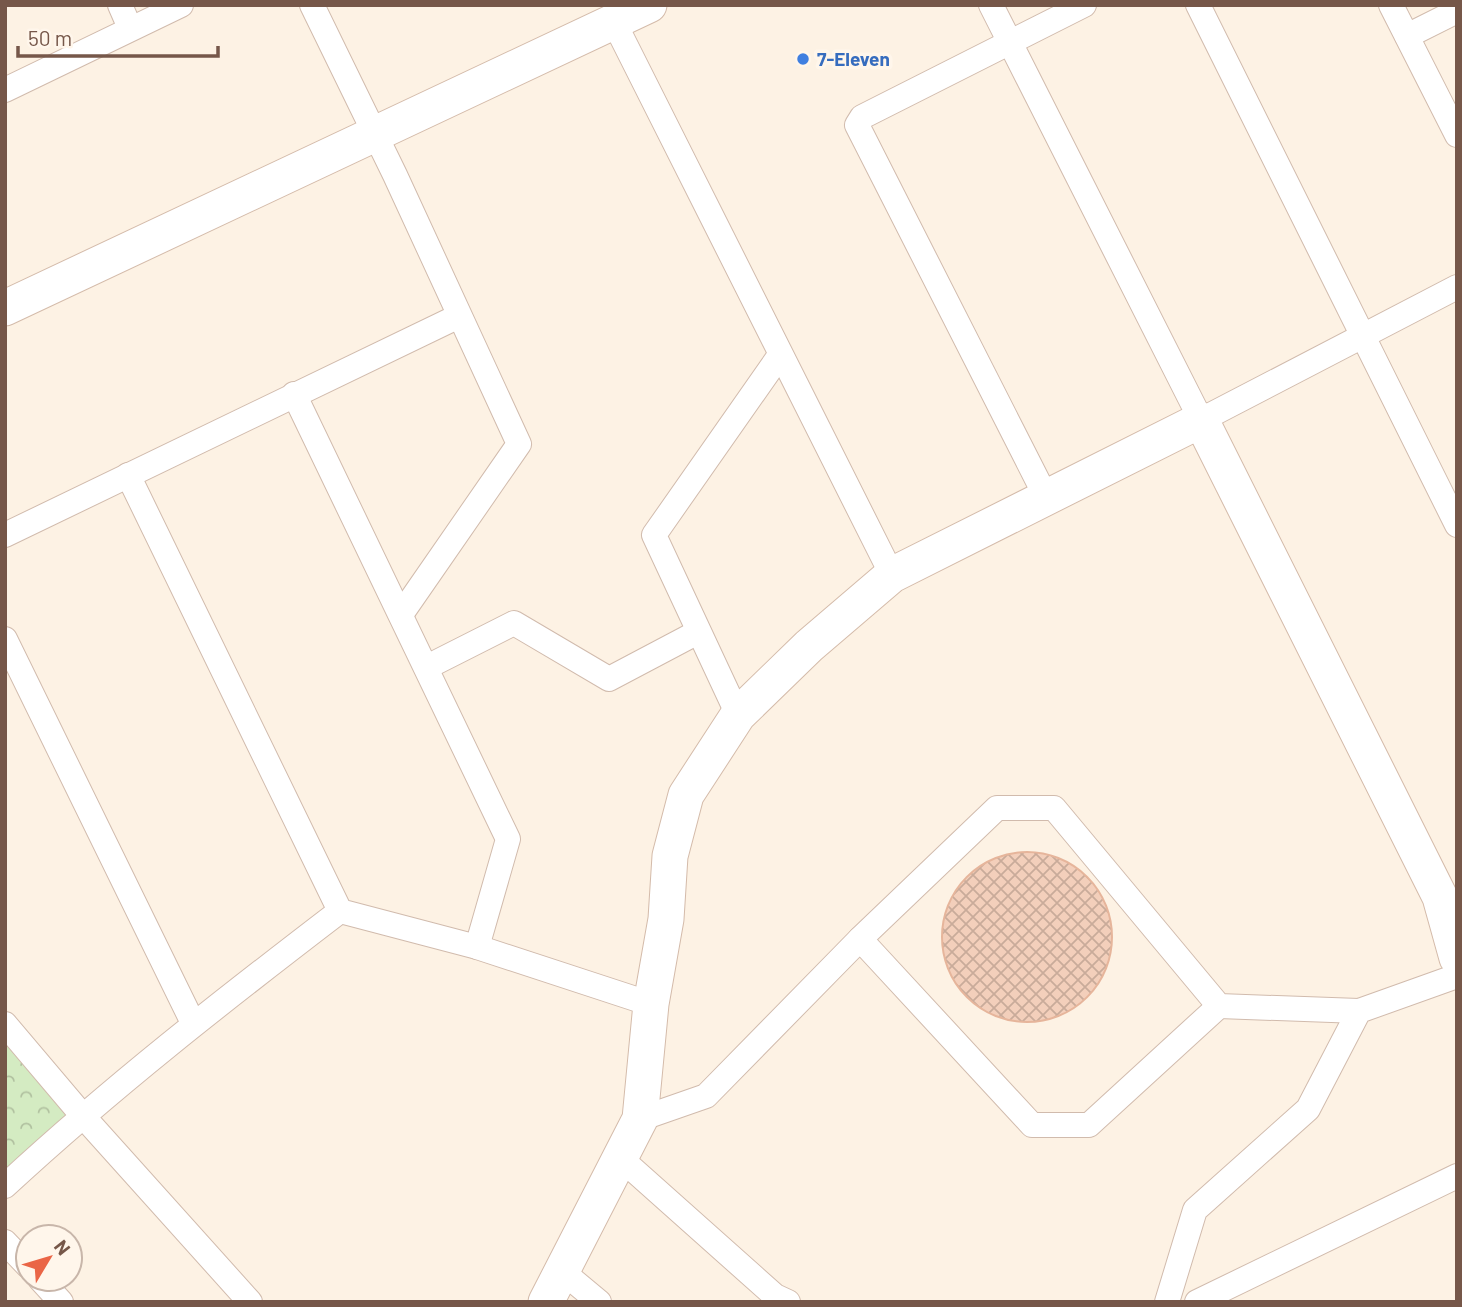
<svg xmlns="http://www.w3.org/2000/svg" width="1462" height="1307" viewBox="0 0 1462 1307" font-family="Barlow,sans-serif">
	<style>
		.park { fill: url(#park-crowns) }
		.building { fill: url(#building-cross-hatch); stroke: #e6b59b; stroke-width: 2 }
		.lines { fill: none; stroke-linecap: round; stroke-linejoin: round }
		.street-casing { stroke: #d1bbad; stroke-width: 26 }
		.secondary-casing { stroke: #d4bbaa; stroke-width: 37 }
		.street { stroke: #fff; stroke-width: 24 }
		.secondary { stroke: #fff; stroke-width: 35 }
		.shop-dot { fill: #3f7fe0; stroke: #fff6eb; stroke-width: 2.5 }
		.labels { text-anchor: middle; stroke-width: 7; stroke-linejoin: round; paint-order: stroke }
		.shop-label { font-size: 19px; font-weight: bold; fill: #366cbe; stroke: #fff6eb; text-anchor: start }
	</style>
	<defs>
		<pattern id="park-crowns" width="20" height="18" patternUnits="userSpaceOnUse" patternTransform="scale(1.75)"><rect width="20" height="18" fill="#d4ebc2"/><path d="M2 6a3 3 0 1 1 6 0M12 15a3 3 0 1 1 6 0" fill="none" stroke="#b1c1a0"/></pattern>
		<pattern id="building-cross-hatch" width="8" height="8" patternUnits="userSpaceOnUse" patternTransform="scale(1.75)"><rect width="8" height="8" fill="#f3cfbb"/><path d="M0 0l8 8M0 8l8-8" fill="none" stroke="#c9ab9a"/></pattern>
	</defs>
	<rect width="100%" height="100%" fill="#fdf2e4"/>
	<!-- park -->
	<path class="park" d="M 5,1040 L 77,1126 L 5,1193 Z"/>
	<!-- building -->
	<circle class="building" cx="1027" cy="937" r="85"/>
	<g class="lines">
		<!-- street casing -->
		<g class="street-casing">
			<g id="street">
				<path d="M 120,5 L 130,28"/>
				<path d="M 312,5 L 395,175 L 519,444 L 402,613"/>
				<path d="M 991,5 L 1201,420 L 1457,287"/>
				<path d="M 1198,5 L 1457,525"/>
				<path d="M 1391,5 L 1457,135"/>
				<path d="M 614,22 L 892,575"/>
				<path d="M 1407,36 L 1457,11"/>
				<path d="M 5,90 L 181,5"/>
				<path d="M 294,394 L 508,839 L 477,947"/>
				<path d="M 128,475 L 340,911 L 477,947 L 651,1004"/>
				<path d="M 1045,495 L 857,125 L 862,117 L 1084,5"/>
				<path d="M 5,535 L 459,316"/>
				<path d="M 5,639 L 193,1023"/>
				<path d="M 427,667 L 514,623 L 609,679 L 698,632"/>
				<path d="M 738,715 L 654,535 L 780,355"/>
				<path d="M 860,939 L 1032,1125 L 1089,1125 L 1219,1006"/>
				<path d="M 5,1024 L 82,1115 L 250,1302"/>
				<path d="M 640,1119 L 706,1096 L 860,939 L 997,808 L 1054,808 L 1219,1006 L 1359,1011"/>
				<path d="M 618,1156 L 775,1296 L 788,1302"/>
				<path d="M 5,1186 C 112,1087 225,999 340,911"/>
				<path d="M 5,1242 L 28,1266"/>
				<path d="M 563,1272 L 599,1302"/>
				<path d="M 40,1279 L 61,1302"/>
				<path d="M 1167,1302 L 1195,1210 L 1308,1109 L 1359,1011 L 1457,976"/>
				<path d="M 1197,1302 L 1457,1176"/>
			</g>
		</g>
		<!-- secondary casing -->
		<g class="secondary-casing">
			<g id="secondary">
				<path d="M 5,308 L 649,5"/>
				<path d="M 546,1302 L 640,1119 L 651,1004 L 666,919 L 670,856 L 686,795 L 738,715 L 809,646 L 892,575 L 1201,420 L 1440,897 L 1457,958"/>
			</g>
		</g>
		<!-- street -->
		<use href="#street" class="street"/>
		<!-- secondary -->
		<use href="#secondary" class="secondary"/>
	</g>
	<!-- markers -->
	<circle class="shop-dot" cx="803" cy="59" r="7"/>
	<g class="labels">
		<!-- shop labels -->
		<g class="shop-label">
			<text x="817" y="66">7-Eleven</text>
		</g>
	</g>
	<!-- border -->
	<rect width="1462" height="1307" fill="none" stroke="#765749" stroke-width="14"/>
	<!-- north arrow -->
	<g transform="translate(49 1258) rotate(52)"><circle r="33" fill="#fff6eb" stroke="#c8b6aa" stroke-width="2"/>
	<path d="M0-5L12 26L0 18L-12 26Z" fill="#ea6546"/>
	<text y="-10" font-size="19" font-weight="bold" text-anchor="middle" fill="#765749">N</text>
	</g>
	<!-- scale -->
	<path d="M18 46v10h200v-10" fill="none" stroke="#765749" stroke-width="3.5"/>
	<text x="28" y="46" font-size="21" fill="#765749" stroke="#fff6eb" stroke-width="5" paint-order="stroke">50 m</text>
</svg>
